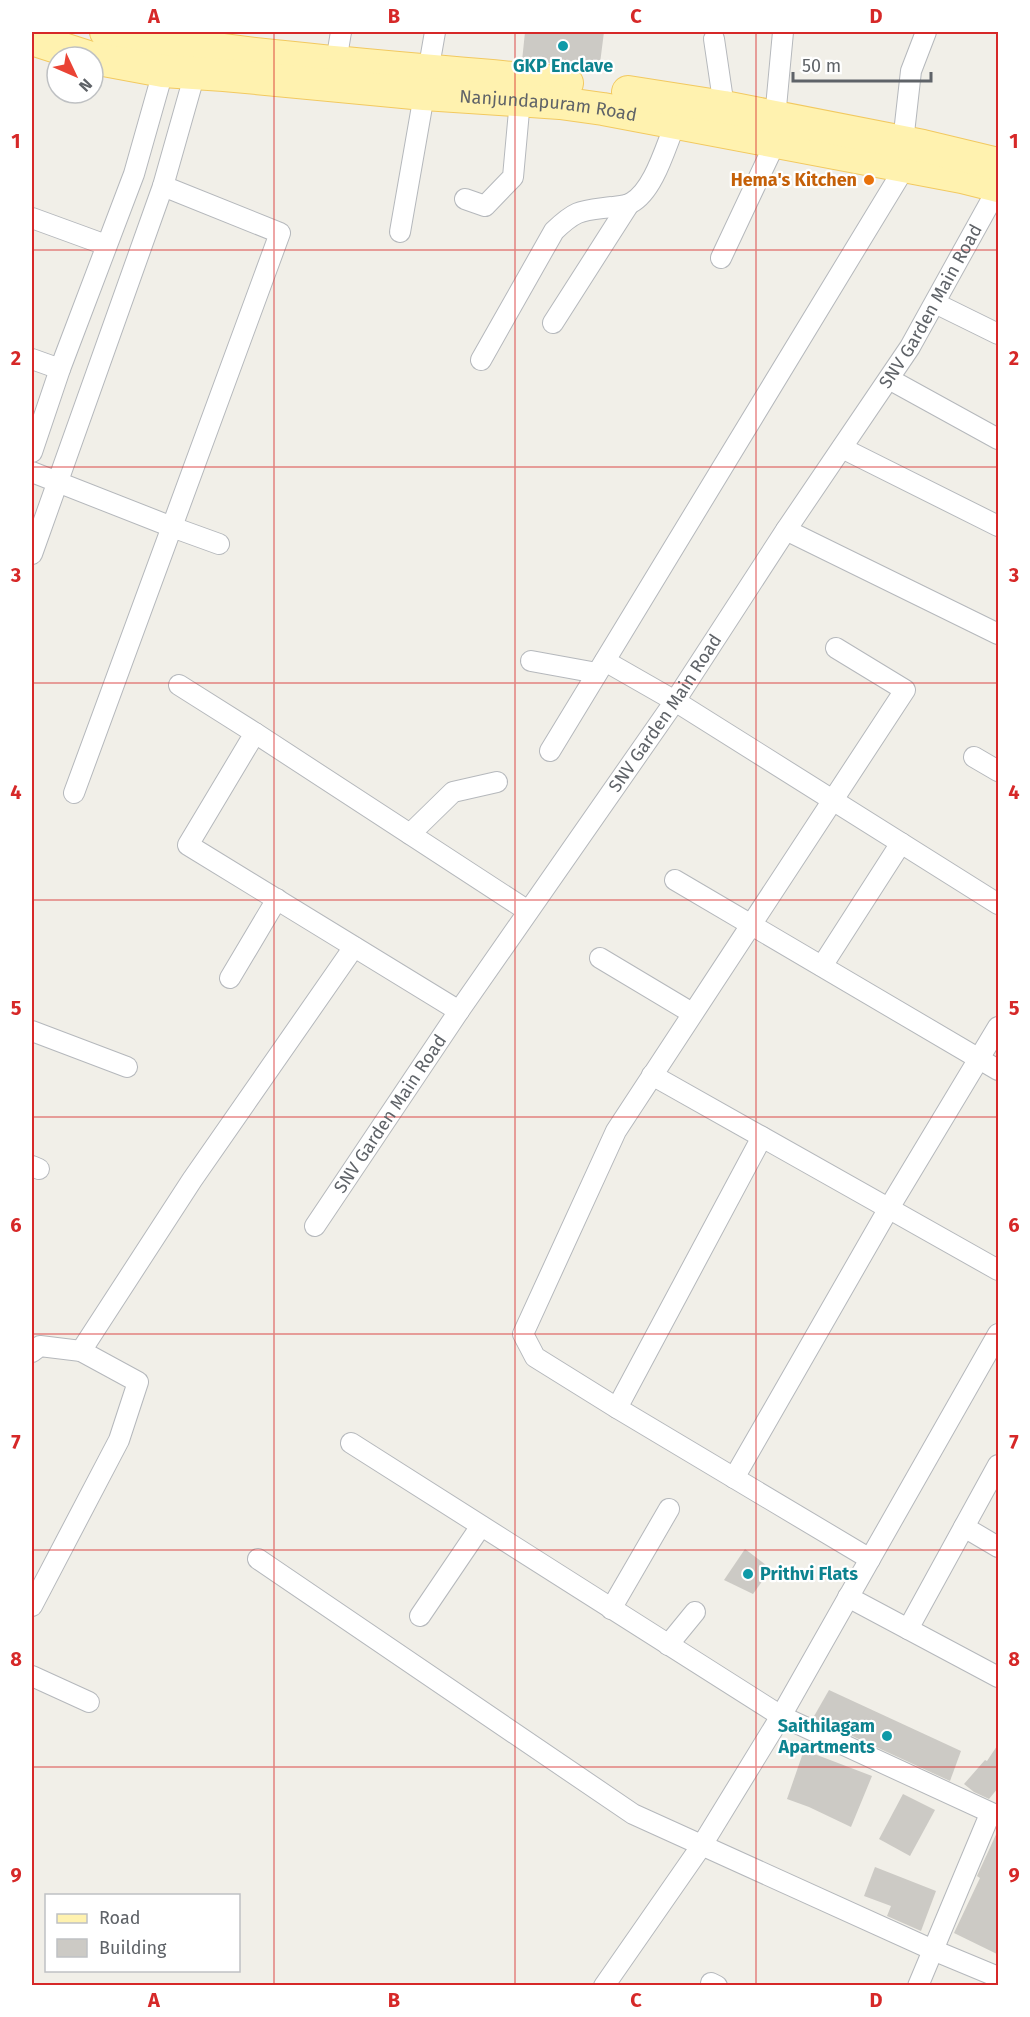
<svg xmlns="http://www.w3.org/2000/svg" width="1030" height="2017" viewBox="0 0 1030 2017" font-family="'Fira Sans',sans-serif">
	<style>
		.building { fill: #cccac5 }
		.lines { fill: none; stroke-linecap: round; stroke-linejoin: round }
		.minor-casing { stroke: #b5b8bc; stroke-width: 22 }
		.primary-casing { stroke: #f2c960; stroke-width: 34 }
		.minor { stroke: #fff; stroke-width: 20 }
		.primary { stroke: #fff2af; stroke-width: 32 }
		.grid { fill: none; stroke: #d62828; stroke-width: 1.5; stroke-opacity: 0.55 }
		.culture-dot { fill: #0f9aa8; stroke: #fff; stroke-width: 2 }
		.food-dot { fill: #e8710a; stroke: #fff; stroke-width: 2 }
		.labels { text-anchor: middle; stroke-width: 4.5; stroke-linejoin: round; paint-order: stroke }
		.culture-label { font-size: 18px; font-weight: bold; fill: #0d838f; stroke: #fff }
		.street-label { font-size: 18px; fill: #5f6368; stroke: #fff }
		.food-label { font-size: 18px; font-weight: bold; fill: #c56008; stroke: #fff; text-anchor: end }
		.neatline { fill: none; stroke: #d62828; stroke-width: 2 }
		.grid-label { font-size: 20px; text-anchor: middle; font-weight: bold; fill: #d62828 }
	</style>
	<rect width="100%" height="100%" fill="#f1efe8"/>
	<!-- building -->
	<g class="building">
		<path d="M 525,32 L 604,32 L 599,71 L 578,69 L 569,65 L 522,61 Z"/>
		<path d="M 745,1549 L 771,1569 L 753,1594 L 724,1580 Z"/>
		<path d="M 829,1690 L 961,1751 L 950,1781 L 813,1718 Z"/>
		<path d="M 999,1743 L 998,1788 L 989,1799 L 974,1792 L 964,1784 L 985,1760 L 987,1761 Z"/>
		<path d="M 804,1750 L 872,1776 L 851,1827 L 809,1807 L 787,1799 Z"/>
		<path d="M 903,1794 L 935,1810 L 910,1856 L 879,1839 Z"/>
		<path d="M 999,1828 L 999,1955 L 954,1933 L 980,1878 L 977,1876 Z"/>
		<path d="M 875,1867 L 936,1891 L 921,1931 L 887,1916 L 891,1906 L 864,1896 Z"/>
	</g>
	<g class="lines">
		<!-- minor casing -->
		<g class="minor-casing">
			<g id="minor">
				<path d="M 714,39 L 724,107"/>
				<path d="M 336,62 L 341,32"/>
				<path d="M 775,118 L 783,32"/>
				<path d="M 903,142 L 911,71 L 926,32"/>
				<path d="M 465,199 L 485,206 L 513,177 L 520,100"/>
				<path d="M 32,218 L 106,245"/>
				<path d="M 400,232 L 435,32"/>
				<path d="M 721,258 L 776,141"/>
				<path d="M 935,303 L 998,334"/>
				<path d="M 553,323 L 629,204"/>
				<path d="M 32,359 L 60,369"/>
				<path d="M 481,360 L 554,231 C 577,209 581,211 612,207 C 618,206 626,206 631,203 C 654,191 666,145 676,122"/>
				<path d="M 889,379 L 998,439"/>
				<path d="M 842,448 L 998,526"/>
				<path d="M 32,452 L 60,369 L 134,174 L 166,61"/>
				<path d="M 32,472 L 172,527 L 219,544"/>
				<path d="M 786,530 L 998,634"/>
				<path d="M 32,554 L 163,186 L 195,73"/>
				<path d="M 836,648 L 905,690 L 616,1131 L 523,1334 L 535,1357 L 617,1408 L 870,1559 L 998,1334"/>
				<path d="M 531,661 L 597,673"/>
				<path d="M 605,661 L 675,701 L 998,904"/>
				<path d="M 179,685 L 255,733 L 188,845 L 459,1011"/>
				<path d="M 255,733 L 528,911"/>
				<path d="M 550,751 L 905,167"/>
				<path d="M 974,757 L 998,771"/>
				<path d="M 74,793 L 280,233 L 163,186"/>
				<path d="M 410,834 L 453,792 L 497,782"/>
				<path d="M 675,880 L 998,1070"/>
				<path d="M 600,958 L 692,1013"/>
				<path d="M 822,966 L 901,843"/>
				<path d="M 230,978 L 277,899"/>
				<path d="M 32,1031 L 127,1067"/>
				<path d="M 652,1075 L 998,1270"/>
				<path d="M 32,1166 L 39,1169"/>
				<path id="s1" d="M 315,1226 L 459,1011 L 675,701 L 786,530 L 910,347 L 998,188"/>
				<path d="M 81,1351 L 192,1180 L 354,947"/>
				<path d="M 32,1352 L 40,1346 L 81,1351 L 138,1382 L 119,1440 L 32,1606"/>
				<path d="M 617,1408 L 762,1137"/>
				<path d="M 351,1443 L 781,1716 L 998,1816"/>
				<path d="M 734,1478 L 889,1208 L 998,1027"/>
				<path d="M 964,1527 L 998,1547"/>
				<path d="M 258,1559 L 633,1814 L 933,1950 L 998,1977"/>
				<path d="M 848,1597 L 998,1677"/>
				<path d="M 611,1609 L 669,1509"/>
				<path d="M 420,1616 L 481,1526"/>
				<path d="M 908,1629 L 998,1465"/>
				<path d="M 668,1645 L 695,1612"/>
				<path d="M 32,1676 L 89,1702"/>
				<path d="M 711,1983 L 717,1986"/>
				<path d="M 604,1986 L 702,1845 L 781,1716 L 870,1559"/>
				<path d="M 918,1986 L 990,1814"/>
			</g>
		</g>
		<!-- primary casing -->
		<g class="primary-casing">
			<g id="primary">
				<path d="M 106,32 C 258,60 413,68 567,83"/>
				<path d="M 32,39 L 88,57"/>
				<path id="s2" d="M 93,58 L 163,71 L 224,75 L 424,94 L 560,103 L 603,109 L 962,177 L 998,186"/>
				<path d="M 628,92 L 724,107 L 923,146 L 998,164"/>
			</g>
		</g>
		<!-- minor -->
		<use href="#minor" class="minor"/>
		<!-- primary -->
		<use href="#primary" class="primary"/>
	</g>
	<!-- grid -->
	<path class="grid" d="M 274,32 L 274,1986M 515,32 L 515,1986M 756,32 L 756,1986M 32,250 L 998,250M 32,467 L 998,467M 32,683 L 998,683M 32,900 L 998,900M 32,1117 L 998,1117M 32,1334 L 998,1334M 32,1550 L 998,1550M 32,1767 L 998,1767"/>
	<!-- markers -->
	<g class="culture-dot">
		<circle cx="563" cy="46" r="6"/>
		<circle cx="748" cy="1574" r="6"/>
		<circle cx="887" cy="1736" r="6"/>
	</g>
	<circle class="food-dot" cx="869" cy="180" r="6"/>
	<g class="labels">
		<!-- culture labels -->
		<g class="culture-label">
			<text x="563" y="72">GKP Enclave</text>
			<text x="760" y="1580" text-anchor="start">Prithvi Flats</text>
			<text x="875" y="1732" text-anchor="end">Saithilagam<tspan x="875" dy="21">Apartments</tspan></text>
		</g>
		<!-- street labels -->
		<g class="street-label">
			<text dy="6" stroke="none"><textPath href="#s2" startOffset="458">Nanjundapuram Road</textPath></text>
			<text dy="6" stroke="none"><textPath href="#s1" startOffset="1107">SNV Garden Main Road</textPath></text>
			<text dy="6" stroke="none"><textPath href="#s1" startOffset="621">SNV Garden Main Road</textPath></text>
			<text dy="6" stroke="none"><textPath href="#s1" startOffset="135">SNV Garden Main Road</textPath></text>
		</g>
		<!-- food labels -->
		<g class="food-label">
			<text x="857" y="186">Hema's Kitchen</text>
		</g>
	</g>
	<!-- border -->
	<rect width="1030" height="2017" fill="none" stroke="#ffffff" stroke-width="66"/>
	<!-- legend -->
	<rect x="45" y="1894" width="195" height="78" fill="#ffffff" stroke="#bfc1c3" stroke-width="1.5"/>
	<rect x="57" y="1914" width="30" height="9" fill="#fff2af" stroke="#bfc1c3" stroke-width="1.5"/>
	<text x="99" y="1924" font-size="18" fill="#5f6368">Road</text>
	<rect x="57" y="1939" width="30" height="18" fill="#cccac5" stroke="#bfc1c3" stroke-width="1.5"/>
	<text x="99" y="1954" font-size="18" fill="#5f6368">Building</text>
	<!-- north arrow -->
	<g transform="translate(75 75) rotate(134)"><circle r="28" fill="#ffffff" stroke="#bfc1c3" stroke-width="1.5"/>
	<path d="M0-4.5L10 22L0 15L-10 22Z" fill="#ea4335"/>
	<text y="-9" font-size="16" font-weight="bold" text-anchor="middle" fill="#5f6368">N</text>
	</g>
	<!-- scale -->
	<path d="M793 72v9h138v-9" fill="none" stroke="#5f6368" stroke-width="3"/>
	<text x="802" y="72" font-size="18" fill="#5f6368" stroke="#ffffff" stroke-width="4.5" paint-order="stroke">50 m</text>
	<rect x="33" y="33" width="964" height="1951" class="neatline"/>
	<g class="grid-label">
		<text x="154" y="23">A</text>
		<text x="394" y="23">B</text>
		<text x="636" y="23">C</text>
		<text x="876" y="23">D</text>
		<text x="16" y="148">1</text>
		<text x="1014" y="148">1</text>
		<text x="16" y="365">2</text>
		<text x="1014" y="365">2</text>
		<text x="16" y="582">3</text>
		<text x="1014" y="582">3</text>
		<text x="16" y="799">4</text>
		<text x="1014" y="799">4</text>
		<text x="16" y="1015">5</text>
		<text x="1014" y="1015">5</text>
		<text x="16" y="1232">6</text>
		<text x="1014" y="1232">6</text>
		<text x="16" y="1449">7</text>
		<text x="1014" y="1449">7</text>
		<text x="16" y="1666">8</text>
		<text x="1014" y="1666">8</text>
		<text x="16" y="1882">9</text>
		<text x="1014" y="1882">9</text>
		<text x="154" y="2007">A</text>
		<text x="394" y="2007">B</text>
		<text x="636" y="2007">C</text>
		<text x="876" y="2007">D</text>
	</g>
</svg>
